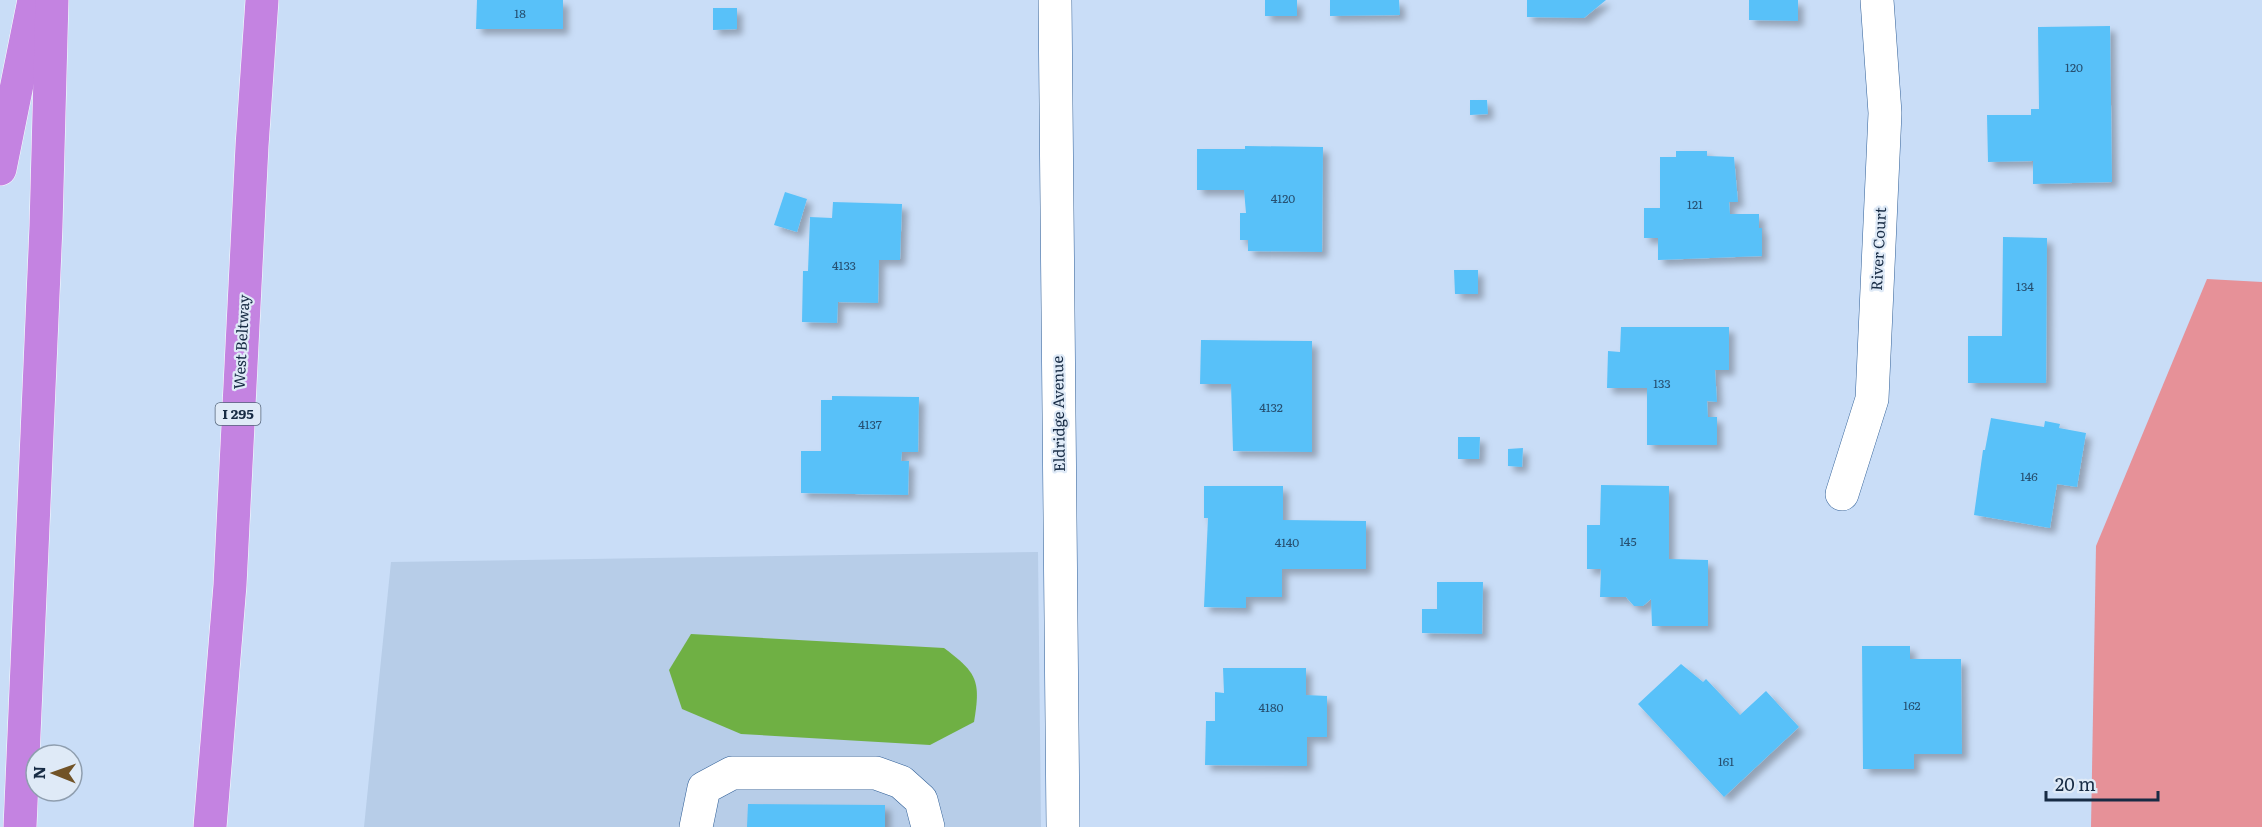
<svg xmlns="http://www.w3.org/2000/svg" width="2262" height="827" viewBox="0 0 2262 827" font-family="Literata,serif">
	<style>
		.built { fill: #b7cde8 }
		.green { fill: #e69198 }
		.water { fill: #6fb044 }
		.building { fill: #58c1f9; filter: url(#shadow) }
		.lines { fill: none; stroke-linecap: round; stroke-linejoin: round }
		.minor-casing { stroke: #305f97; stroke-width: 34 }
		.highway-casing { stroke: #fff; stroke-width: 34 }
		.minor { stroke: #fff; stroke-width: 33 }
		.highway { stroke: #c483e1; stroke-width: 33 }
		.labels { text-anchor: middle; stroke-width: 4.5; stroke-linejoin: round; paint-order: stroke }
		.number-label { font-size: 12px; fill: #275071 }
		.shield { fill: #dfeaf7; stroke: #53647a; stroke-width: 1.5 }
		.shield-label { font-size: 14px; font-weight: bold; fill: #172b44 }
		.street-label { font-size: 15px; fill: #172b44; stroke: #dfeaf7 }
	</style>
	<defs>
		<filter id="shadow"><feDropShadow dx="5.5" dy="5.5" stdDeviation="3" flood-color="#0004"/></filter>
	</defs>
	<rect width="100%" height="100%" fill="#c9ddf7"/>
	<!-- built -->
	<path class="built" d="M 1038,552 L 1041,827 L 364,827 L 391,562 Z"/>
	<!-- green -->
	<path class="green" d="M 2207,279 L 2262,282 L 2262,827 L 2091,827 L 2096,546 Z"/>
	<!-- water -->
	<path class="water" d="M 691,634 L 944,648 C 977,673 981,680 974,722 L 930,745 L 741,734 L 682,709 L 669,670 Z"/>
	<!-- building -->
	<g class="building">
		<path d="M 477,0 L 563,0 L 563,29 L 476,29 Z"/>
		<rect x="1265" y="0" width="32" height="16"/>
		<path d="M 1330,0 L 1399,0 L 1400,15 L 1330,16 Z"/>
		<path d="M 1527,0 L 1606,0 L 1584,18 L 1527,17 Z"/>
		<path d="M 1749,0 L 1798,0 L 1798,21 L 1749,20 Z"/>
		<path d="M 713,8 L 737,8 L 737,29 L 713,30 Z"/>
		<path d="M 2110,26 L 2112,182 L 2033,184 L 2033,161 L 1988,162 L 1987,115 L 2031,115 L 2031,109 L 2039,109 L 2038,27 Z"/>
		<path d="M 1470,100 L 1487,100 L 1488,114 L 1470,115 Z"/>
		<path d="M 1245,146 L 1323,147 L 1322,252 L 1248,251 L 1248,240 L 1240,240 L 1240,213 L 1246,213 L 1244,190 L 1197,190 L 1197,149 L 1245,149 Z"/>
		<path d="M 1676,151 L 1707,151 L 1707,156 L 1734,157 L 1738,202 L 1729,202 L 1730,214 L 1759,214 L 1759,228 L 1762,228 L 1762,256 L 1658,260 L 1658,238 L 1644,238 L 1644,208 L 1660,208 L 1660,157 L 1676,157 Z"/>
		<path d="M 785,192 L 807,199 L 797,232 L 774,225 Z"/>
		<path d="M 833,202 L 902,204 L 900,260 L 879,260 L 878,303 L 838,302 L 837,323 L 802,322 L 803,271 L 808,271 L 810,217 L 832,218 Z"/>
		<path d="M 2003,237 L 2047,238 L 2046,383 L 1968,383 L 1968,336 L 2002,336 Z"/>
		<path d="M 1454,270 L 1478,270 L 1478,294 L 1455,294 Z"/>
		<path d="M 1621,327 L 1729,327 L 1729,370 L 1715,370 L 1717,402 L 1707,401 L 1708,417 L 1717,417 L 1717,445 L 1647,445 L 1647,388 L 1607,388 L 1608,351 L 1620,352 Z"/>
		<path d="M 1201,340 L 1312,341 L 1312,452 L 1233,451 L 1231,384 L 1200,384 Z"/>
		<path d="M 832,396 L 919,397 L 918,452 L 902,452 L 901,461 L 909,461 L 908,495 L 801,493 L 801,451 L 821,451 L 821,400 L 832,400 Z"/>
		<path d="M 1991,418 L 2044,427 L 2045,421 L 2060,424 L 2059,428 L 2086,433 L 2077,487 L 2057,484 L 2050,528 L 1974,515 L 1983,450 L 1985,450 Z"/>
		<path d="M 1458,437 L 1480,437 L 1479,459 L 1458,459 Z"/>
		<path d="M 1523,448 L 1522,467 L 1508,466 L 1508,449 Z"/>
		<path d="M 1601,485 L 1669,486 L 1669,559 L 1708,560 L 1708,626 L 1652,626 L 1651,599 L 1643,606 L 1634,606 L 1626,597 L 1600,597 L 1601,569 L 1587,569 L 1587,525 L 1600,525 Z"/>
		<path d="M 1204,486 L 1283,486 L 1283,520 L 1366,521 L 1366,569 L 1282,569 L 1282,597 L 1246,597 L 1246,608 L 1204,607 L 1208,518 L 1204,518 Z"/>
		<path d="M 1437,582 L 1483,582 L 1482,634 L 1422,633 L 1422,609 L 1437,609 Z"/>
		<path d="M 1862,646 L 1910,646 L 1910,659 L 1961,659 L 1962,754 L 1914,754 L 1914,769 L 1863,769 Z"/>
		<path d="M 1681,664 L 1703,682 L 1706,679 L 1740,715 L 1766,691 L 1799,727 L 1724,797 L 1638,704 Z"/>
		<path d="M 1223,668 L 1306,668 L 1306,695 L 1327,696 L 1327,737 L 1307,737 L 1307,766 L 1205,765 L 1206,721 L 1215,721 L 1215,692 L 1224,693 Z"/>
		<path d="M 748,804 L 885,805 L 885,827 L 747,827 Z"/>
	</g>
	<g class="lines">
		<!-- minor casing -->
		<g class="minor-casing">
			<g id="minor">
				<path d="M 1055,0 L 1063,827"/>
				<path d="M 1842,494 L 1872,399 L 1885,113 L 1877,0"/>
				<path d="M 696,827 L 704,788 L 732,773 L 876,773 L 901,782 L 921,800 L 928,827"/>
			</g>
		</g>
		<!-- highway casing -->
		<g class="highway-casing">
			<g id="highway">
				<path d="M 0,169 L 34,0"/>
				<path d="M 20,827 L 46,226 L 52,0"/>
				<path d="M 210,827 L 230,585 L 252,146 L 262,0"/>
			</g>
		</g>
		<!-- minor -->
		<use href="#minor" class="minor"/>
		<!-- highway -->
		<use href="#highway" class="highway"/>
	</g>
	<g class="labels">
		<!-- number labels -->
		<g class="number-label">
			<text x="520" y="18">18</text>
			<text x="2074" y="72">120</text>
			<text x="1283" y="203">4120</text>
			<text x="1695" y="209">121</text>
			<text x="844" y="270">4133</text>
			<text x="2025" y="291">134</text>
			<text x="1662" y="388">133</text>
			<text x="1271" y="412">4132</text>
			<text x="870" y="429">4137</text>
			<text x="2029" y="481">146</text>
			<text x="1628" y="546">145</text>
			<text x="1287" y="547">4140</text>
			<text x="1912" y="710">162</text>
			<text x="1271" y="712">4180</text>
			<text x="1726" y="766">161</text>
		</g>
		<!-- shield labels -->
		<rect class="shield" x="215.5" y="403" width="45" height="22" rx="4.5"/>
		<g class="shield-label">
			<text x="238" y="419">I 295</text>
		</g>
		<!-- street labels -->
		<g class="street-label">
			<text transform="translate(1879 249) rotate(-87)" y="5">River Court</text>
			<text transform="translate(242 342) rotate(-87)" y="5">West Beltway</text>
			<text transform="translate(1059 414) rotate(-91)" y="5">Eldridge Avenue</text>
		</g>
	</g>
	<!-- north arrow -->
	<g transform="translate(54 773) rotate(271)"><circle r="28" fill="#dfeaf7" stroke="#8f9eaf" stroke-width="1.5"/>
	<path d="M0-4.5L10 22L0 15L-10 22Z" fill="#715327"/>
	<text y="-9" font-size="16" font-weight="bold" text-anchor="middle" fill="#172b44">N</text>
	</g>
	<!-- scale -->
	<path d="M2046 791v9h112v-9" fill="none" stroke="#172b44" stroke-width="3"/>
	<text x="2055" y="791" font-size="18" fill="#172b44" stroke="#dfeaf7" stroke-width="4.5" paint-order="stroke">20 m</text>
</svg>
